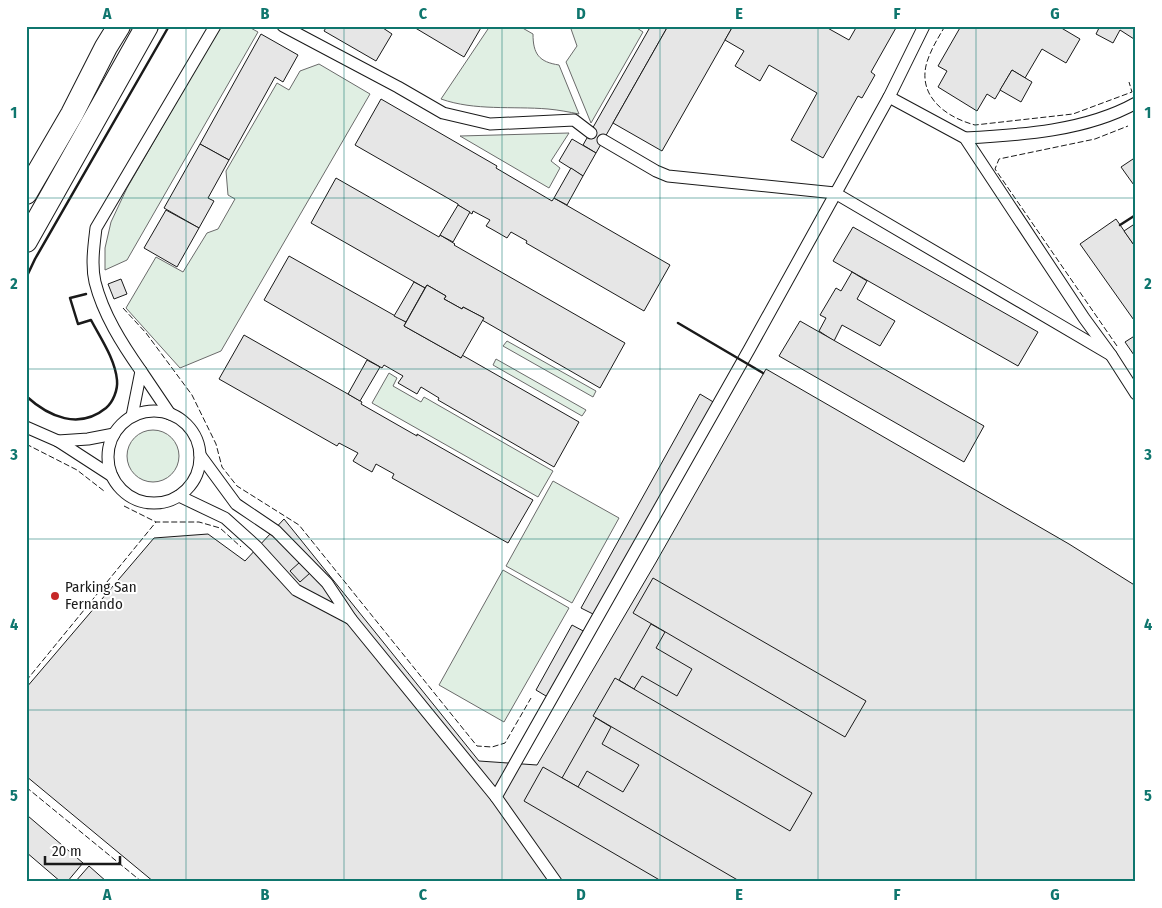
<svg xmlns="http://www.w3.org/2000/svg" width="1162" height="908" viewBox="0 0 1162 908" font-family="'Fira Sans Condensed',sans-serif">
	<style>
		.green { fill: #e0efe3; stroke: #6a6a6a }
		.building { fill: #e6e6e6; stroke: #1a1a1a }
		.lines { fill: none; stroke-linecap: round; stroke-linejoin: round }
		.lane-casing { stroke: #1a1a1a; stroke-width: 13 }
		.street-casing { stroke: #1a1a1a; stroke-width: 24 }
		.lane { stroke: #fff; stroke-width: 11 }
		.street { stroke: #fff; stroke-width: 22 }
		.fence { stroke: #1a1a1a; stroke-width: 1; stroke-dasharray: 6 2.5; stroke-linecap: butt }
		.wall { stroke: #1a1a1a; stroke-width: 2.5 }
		.grid { fill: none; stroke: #0f766e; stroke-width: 1; stroke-opacity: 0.55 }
		.poi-dot { fill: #c62828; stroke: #fff; stroke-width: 2 }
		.labels { text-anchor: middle; stroke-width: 4; stroke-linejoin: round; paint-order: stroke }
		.poi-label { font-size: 15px; fill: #1a1a1a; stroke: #fff; text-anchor: start }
		.neatline { fill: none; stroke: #0f766e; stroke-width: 2 }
		.grid-label { font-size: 16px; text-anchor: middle; font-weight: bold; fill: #0f766e }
	</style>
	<rect width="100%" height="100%" fill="#fff"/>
	<!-- green -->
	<g class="green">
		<path d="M 221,26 L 247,26 L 258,32 L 127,260 L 105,270 L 105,248 L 111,222 L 127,188 L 213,39 Z"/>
		<path d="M 490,26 L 519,26 L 533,34 C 533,54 539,62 559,65 L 579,114 C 569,112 559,110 548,109 C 512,106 475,111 441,99 Z"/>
		<path d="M 570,26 L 638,26 L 637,28 L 643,32 L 591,123 L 566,62 L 577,46 Z"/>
		<path d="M 319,64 L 370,94 L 221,351 L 180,368 L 126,308 L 156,257 L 183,272 L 207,233 L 218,229 L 235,199 L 228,195 L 226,171 L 277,83 L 289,90 L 300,71 Z"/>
		<path d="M 569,133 L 551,161 L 560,168 L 549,188 L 460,136 Z"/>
		<path d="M 507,341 L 596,391 L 593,397 L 503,346 Z"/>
		<path d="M 496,359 L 586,410 L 582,416 L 493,365 Z"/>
		<path d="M 389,373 L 397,378 L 393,386 L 421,402 L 424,397 L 553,471 L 538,497 L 372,403 Z"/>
		<circle cx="153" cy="456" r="26"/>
		<path d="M 553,481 L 619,518 L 572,603 L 506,566 Z"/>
		<path d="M 503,570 L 569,608 L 504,722 L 439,685 Z"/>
	</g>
	<!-- building -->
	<g class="building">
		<path d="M 327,26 L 380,26 L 392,34 L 376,61 L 324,31 Z"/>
		<path d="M 412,26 L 482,26 L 464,57 Z"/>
		<path d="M 645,26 L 668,26 L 596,153 L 583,145 L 649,29 Z"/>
		<path d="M 668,26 L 733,26 L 662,151 L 613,123 Z"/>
		<path d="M 733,26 L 824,26 L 849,40 L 857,26 L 897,26 L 871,72 L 875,75 L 862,98 L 858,96 L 823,158 L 791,140 L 817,93 L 769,65 L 760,81 L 735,66 L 744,51 L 725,40 Z"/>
		<path d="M 961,26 L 1058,26 L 1080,39 L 1066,63 L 1042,49 L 1025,78 L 1012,70 L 995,99 L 987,94 L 977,111 L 938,87 L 947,71 L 938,66 Z"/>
		<path d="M 1100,26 L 1136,26 L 1136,36 L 1134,39 L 1120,30 L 1113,43 L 1096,34 Z"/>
		<path d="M 261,34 L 298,55 L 283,82 L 275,77 L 229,160 L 200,144 Z"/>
		<path d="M 1012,70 L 1032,82 L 1021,102 L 1000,90 Z"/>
		<path d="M 381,99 L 497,166 L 496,168 L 552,201 L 554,198 L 670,265 L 644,311 L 526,243 L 527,241 L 511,232 L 507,238 L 495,231 L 486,226 L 490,220 L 473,211 L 472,214 L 458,205 L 458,204 L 355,145 Z"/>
		<path d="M 572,139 L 596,153 L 583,176 L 559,161 Z"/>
		<path d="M 200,144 L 229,160 L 208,198 L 214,201 L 199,228 L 164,208 Z"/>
		<path d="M 1136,157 L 1136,188 L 1121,167 Z"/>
		<path d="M 571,168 L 583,176 L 567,205 L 554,198 Z"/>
		<path d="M 336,178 L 439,237 L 440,235 L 455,244 L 454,245 L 625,343 L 600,388 L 482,320 L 484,318 L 463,307 L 462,309 L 444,299 L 446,296 L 427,285 L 425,288 L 311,223 Z"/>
		<path d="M 458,205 L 470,212 L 453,242 L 440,235 Z"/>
		<path d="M 166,210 L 199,228 L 177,267 L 144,248 Z"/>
		<path d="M 1116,219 L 1136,248 L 1136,323 L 1080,244 Z"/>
		<path d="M 1136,223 L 1136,248 L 1124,231 Z"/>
		<path d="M 853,227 L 1038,332 L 1018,366 L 833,261 Z"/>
		<path d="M 289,256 L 406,322 L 404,326 L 461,358 L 462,355 L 579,422 L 554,467 L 438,400 L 439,398 L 421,387 L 417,394 L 398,383 L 403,376 L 384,365 L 382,368 L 264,300 Z"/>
		<path d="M 852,272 L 867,281 L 857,299 L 895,321 L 880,346 L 842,325 L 834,341 L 819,331 L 826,318 L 820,315 L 836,288 L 841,291 Z"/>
		<path d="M 121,279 L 127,294 L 114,299 L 108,284 Z"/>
		<path d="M 414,282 L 425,288 L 406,322 L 394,316 Z"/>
		<path d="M 427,285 L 446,296 L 444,299 L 462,309 L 463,307 L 484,318 L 461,358 L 404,326 Z"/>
		<path d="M 800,321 L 984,426 L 964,462 L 779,356 Z"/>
		<path d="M 244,335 L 362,402 L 361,404 L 417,436 L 417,434 L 533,500 L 508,543 L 392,478 L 394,474 L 376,464 L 372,472 L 363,467 L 353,461 L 358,453 L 339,443 L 337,446 L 219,379 Z"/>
		<path d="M 1136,335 L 1136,358 L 1125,342 Z"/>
		<path d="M 367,360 L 380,367 L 360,401 L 348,394 Z"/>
		<path d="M 766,369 L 1069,544 L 1136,586 L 1136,882 L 154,882 L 26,776 L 26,688 L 154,538 L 208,534 L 245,561 L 284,519 L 479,761 L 537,765 L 655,564 Z"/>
		<path d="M 700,394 L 715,403 L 597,616 L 581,608 Z"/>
		<path d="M 300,562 L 310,573 L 300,582 L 290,571 Z"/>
		<path d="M 653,578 L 866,701 L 845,737 L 633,613 Z"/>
		<path d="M 651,624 L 665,632 L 656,648 L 692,669 L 677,696 L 642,676 L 634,689 L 619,680 Z"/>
		<path d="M 572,625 L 587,633 L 551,699 L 536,690 Z"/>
		<path d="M 615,678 L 812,793 L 790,831 L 593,716 Z"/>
		<path d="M 596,718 L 611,727 L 602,744 L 639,765 L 623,792 L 587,771 L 578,787 L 562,778 Z"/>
		<path d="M 543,767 L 578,787 L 741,882 L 663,882 L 524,801 Z"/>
		<path d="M 28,816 L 83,863 L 67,882 L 61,882 L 26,852 L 26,819 Z"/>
		<path d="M 89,866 L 107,882 L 75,882 Z"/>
	</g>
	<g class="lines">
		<!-- lane casing -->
		<g class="lane-casing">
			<g id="lane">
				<path d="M 283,26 L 398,87 L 443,113 L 490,124 L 574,120 L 591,133"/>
				<path d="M 889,97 L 965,138 L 1084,318 L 1111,355 L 1136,394"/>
				<path d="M 965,138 C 1021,135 1086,131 1136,103"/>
				<path d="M 603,140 L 656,171 L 668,176 L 835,193 L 1111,355"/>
				<path d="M 141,371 C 122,344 103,314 95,282 C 91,265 94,245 96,228 L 215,26"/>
				<circle cx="154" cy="457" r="46"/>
				<path d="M 132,416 L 141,371 L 170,414"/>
				<path d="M 26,427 L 58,441"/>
				<path d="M 112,476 L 58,441 L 88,439 L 114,434"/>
				<path d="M 179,496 L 225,518 L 256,546 L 296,590 L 351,619 L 327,583 L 276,531 L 236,504 L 200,455"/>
				<path d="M 351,619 L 496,797 L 556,882"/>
				<path d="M 496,797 L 750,348 L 889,97 L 924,26"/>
			</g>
		</g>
		<!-- street casing -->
		<g class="street-casing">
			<g id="street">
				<path d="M 26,193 L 72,114 L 106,47 L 119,26"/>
				<path d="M 26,241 L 147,26"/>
			</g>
		</g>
		<!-- lane -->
		<use href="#lane" class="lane"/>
		<!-- street -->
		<use href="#street" class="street"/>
		<!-- fence -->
		<g class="fence">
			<path d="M 945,26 C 940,35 934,44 930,54 C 913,91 941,116 975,125 L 1073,114 L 1132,92 L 1129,82"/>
			<path d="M 123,308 L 146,333 L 192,395 L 216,444 L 222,467 L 237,486 L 299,525 L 477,746 L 492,747 L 505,743 L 531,698"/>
			<path d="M 1117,346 L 995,169 L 999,159 L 1095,139 L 1128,126"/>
			<path d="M 1135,373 L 1136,375"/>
			<path d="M 26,444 L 77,470 L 104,491"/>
			<path d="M 124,506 L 156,522 L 199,522 L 220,528 L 241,547"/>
			<path d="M 26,681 L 156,522"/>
			<path d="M 26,787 L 142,882"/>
		</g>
		<!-- wall -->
		<g class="wall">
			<path d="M 1120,225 L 1134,216"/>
			<path d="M 26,278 L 35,259 L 169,26"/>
			<path d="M 678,323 L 763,373"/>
			<path d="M 26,396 C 49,417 79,430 106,408 C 113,402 118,390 117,380 C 115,359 101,339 91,320 L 78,324 L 70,298 L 86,294"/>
		</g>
	</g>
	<!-- grid -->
	<path class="grid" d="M 186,26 L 186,882M 344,26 L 344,882M 502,26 L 502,882M 660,26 L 660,882M 818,26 L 818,882M 976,26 L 976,882M 26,198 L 1136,198M 26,369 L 1136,369M 26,539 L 1136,539M 26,710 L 1136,710"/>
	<!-- markers -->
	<circle class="poi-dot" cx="55" cy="596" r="5"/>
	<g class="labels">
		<!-- poi labels -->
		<g class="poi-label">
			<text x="65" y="592">Parking San<tspan x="65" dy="17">Fernando</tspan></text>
		</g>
	</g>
	<!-- border -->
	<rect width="1162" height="908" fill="none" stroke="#ffffff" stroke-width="55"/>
	<!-- scale -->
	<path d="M45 856v8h75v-8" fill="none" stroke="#1a1a1a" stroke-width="2.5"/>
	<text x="52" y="856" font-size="15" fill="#1a1a1a" stroke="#ffffff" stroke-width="4" paint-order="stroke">20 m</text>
	<rect x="28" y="28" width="1106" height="852" class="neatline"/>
	<g class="grid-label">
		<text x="107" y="19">A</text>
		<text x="265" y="19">B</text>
		<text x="423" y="19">C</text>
		<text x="581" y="19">D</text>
		<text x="739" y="19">E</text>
		<text x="897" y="19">F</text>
		<text x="1055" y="19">G</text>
		<text x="14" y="118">1</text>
		<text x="1148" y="118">1</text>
		<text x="14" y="289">2</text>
		<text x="1148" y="289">2</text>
		<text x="14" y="460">3</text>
		<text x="1148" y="460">3</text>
		<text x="14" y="630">4</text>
		<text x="1148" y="630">4</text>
		<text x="14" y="801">5</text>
		<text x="1148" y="801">5</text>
		<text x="107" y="900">A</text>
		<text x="265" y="900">B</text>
		<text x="423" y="900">C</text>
		<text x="581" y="900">D</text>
		<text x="739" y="900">E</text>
		<text x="897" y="900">F</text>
		<text x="1055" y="900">G</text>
	</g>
</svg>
